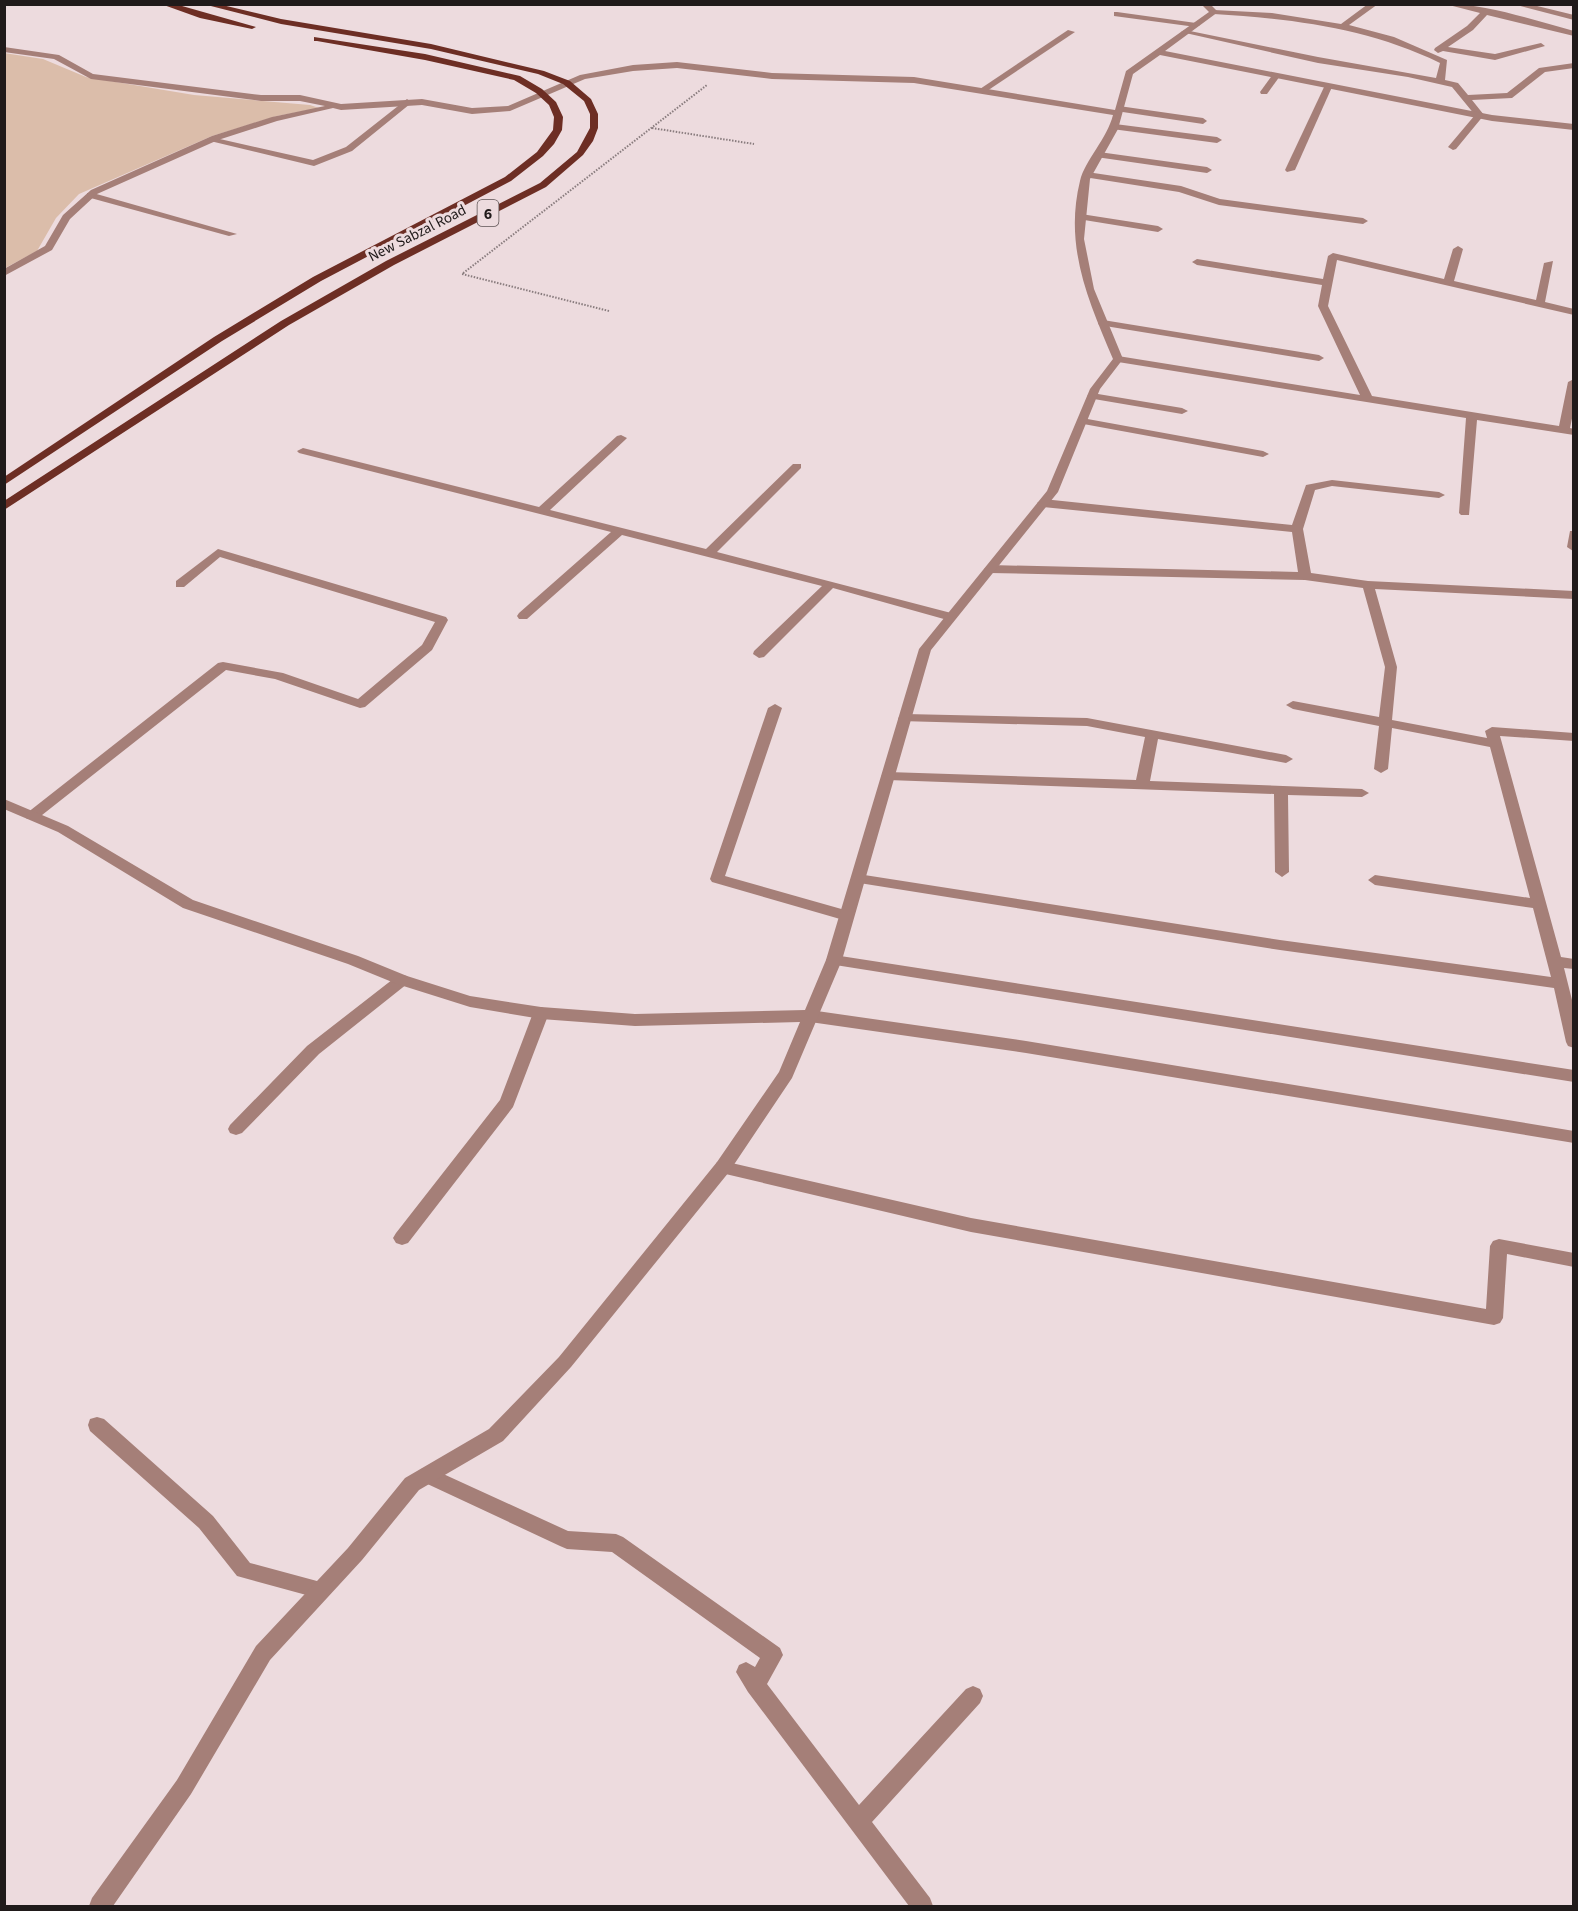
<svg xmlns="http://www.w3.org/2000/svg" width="1578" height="1911" viewBox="0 0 1578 1911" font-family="'Source Sans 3',sans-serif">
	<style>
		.green { fill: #dbbdaa }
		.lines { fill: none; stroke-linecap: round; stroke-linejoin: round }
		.path { stroke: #897c7e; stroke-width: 2; stroke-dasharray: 1.5 1.5; stroke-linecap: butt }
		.lane { fill: #a57f78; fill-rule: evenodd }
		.street { fill: #a57f78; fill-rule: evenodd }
		.primary { fill: #6d2e24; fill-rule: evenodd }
		.labels { text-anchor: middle; stroke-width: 6; stroke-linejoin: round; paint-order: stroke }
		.far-street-label { font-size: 15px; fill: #201a1a; stroke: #eddbde }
		.shield { fill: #eddbde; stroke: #5e5455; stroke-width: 1.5 }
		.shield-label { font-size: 16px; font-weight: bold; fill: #201a1a }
	</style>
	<rect width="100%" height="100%" fill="#eddbde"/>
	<!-- green -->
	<path class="green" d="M 4,53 L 43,59 L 86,77 L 194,95 L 310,105 L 319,108 L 277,116 L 212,136 L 79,194 L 56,218 L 37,251 L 5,268 Z"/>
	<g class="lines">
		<!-- path -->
		<g class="path">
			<path d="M 652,128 L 754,144"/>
			<path d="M 609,311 L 462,274 L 707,85"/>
		</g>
		<!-- lane -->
		<g class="lane">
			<path d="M 1368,4 L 1378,4 L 1349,25 L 1394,37 L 1447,60 L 1445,80 L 1458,83 L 1468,95 L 1507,93 L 1539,68 L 1574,63 L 1574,68 L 1545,72 L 1512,98 L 1472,100 L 1484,115 L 1456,149 L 1453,150 L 1448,147 L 1475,115 L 1452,87 L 1408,77 L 1318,63 L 1181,32 L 1185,30 L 1318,57 L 1436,78 L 1440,63 C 1368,28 1293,19 1214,14 L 1210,12 L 1214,10 L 1272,13 L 1341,24 Z"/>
			<path d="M 1445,4 C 1488,4 1532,20 1574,31 L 1574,36 L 1487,15 L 1473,30 L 1448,47 L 1495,54 L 1541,43 L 1545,46 L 1495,60 L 1443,51 L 1438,53 L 1434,50 L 1435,48 L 1467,26 L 1480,13 Z"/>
			<path d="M 1513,4 L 1529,4 L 1574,15 L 1574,20 Z"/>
			<path d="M 1117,12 L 1196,23 L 1200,25 L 1196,27 L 1114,16 L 1114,12 Z"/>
			<path d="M 1068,30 L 1075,32 L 984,93 L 977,91 Z"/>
			<path d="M 1273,74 L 1280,76 L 1267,94 L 1261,94 L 1260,92 Z"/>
			<path d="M 1325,85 L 1332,87 L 1295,170 L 1287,172 L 1285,170 Z"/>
			<path d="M 407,99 L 411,102 L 410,104 L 352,151 L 314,166 L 206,140 L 211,137 L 313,160 L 346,147 Z"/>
			<path d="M 1119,106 L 1203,118 L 1207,121 L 1203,124 L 1116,111 L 1116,107 Z"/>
			<path d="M 1115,124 L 1217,137 L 1222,140 L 1217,143 L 1112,129 L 1111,127 Z"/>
			<path d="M 1099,152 L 1207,167 L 1212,170 L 1207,173 L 1096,157 L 1094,155 Z"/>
			<path d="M 1087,172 L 1181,186 L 1220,199 L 1363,218 L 1368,221 L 1363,224 L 1219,205 L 1179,192 L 1084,177 L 1082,175 Z"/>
			<path d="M 87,193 L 93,193 L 237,234 L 229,236 L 87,197 Z"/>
			<path d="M 1081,214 L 1158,226 L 1163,229 L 1158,232 L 1078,219 L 1076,217 Z"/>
			<path d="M 1458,246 L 1463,249 L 1454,281 L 1536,300 L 1544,263 L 1553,261 L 1545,302 L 1574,309 L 1574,315 L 1337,260 L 1328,306 L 1372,396 L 1559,426 L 1568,382 L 1574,379 L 1574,409 L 1570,428 L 1574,429 L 1574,435 L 1477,420 L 1469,515 L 1461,515 L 1459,513 L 1466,418 L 1118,362 L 1113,359 L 1118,356 L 1360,395 L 1318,306 L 1322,285 L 1197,265 L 1192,262 L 1197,259 L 1323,279 L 1328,256 L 1333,253 L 1444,279 L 1453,249 Z"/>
			<path d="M 1103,320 L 1319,355 L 1324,358 L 1319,361 L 1099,325 L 1098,323 Z"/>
			<path d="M 1092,393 L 1182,408 L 1188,411 L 1182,414 L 1088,398 L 1087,396 Z"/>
			<path d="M 1082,418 L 1263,451 L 1269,454 L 1263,457 L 1078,423 L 1078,419 Z"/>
			<path d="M 621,435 L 627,438 L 625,440 L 550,510 L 706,549 L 793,464 L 801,464 L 801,468 L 717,552 L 955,614 L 957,617 L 951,621 L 833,588 L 764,657 L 759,658 L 753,654 L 754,651 L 822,586 L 622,535 L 527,619 L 519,619 L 517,616 L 519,613 L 611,532 L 299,453 L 297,451 L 303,448 L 539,507 L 617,436 Z"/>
			<path d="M 1332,480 L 1439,492 L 1445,495 L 1439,498 L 1332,486 L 1315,490 L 1303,529 L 1311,573 L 1368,581 L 1574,591 L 1574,599 L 1375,589 L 1397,667 L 1392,720 L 1487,738 L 1485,731 L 1492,727 L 1574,733 L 1574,741 L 1500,736 L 1561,957 L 1574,959 L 1574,969 L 1564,968 L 1574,1008 L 1574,1048 L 1568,1046 L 1566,1042 L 1554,988 L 1280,950 L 853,882 L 851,879 L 853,876 L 858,874 L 1280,940 L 1551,977 L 1533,908 L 1375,885 L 1368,880 L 1375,875 L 1530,898 L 1490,747 L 1392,728 L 1388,769 L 1381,773 L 1374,769 L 1379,726 L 1293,709 L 1286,705 L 1293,701 L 1379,717 L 1385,667 L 1363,588 L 1305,580 L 990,573 L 984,569 L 990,565 L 1298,572 L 1292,532 L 1043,507 L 1037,503 L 1043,499 L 1292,525 L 1306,485 Z"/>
			<path d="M 1570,531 L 1574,531 L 1573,551 L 1567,547 Z"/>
			<path d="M 218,549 L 446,617 L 448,620 L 432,650 L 365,707 L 360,708 L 275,679 L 226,670 L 37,819 L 27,819 L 25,816 L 27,813 L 218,663 L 223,662 L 283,673 L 358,699 L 422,645 L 435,622 L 220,557 L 184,587 L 176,587 L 176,581 Z"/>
			<path d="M 775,704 L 782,708 L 725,876 L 852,912 L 854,916 L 852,920 L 847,921 L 712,882 L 710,879 L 768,708 Z"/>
			<path d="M 905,714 L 1087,718 L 1286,755 L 1293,759 L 1286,763 L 1158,739 L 1150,781 L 1362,789 L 1369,793 L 1362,797 L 1288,795 L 1289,872 L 1282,877 L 1275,872 L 1274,794 L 888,780 L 881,776 L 888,772 L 1136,780 L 1145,737 L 1087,726 L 900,721 L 898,718 Z"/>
			<path d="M 834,955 L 1574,1070 L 1574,1082 L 829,964 L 826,960 L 829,956 Z"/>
			<path d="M 402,975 L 407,976 L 410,980 L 407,984 L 319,1054 L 242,1133 L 236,1135 L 230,1133 L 228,1129 L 230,1125 L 307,1046 L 397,976 Z"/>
			<path d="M 541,1007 L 546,1009 L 549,1013 L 513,1107 L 408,1243 L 402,1245 L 396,1243 L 393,1238 L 396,1233 L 500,1100 L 533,1013 L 536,1009 Z"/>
			<path d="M 810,1010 L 1026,1041 L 1574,1131 L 1574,1143 L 1026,1053 L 810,1022 L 805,1020 L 802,1016 L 805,1012 Z"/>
			<path d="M 723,1161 L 971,1218 L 1486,1309 L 1490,1246 L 1493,1241 L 1499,1239 L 1574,1253 L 1574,1267 L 1507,1254 L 1503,1318 L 1500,1323 L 1494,1325 L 971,1232 L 717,1172 L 715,1167 L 717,1162 Z"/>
			<path d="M 97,1417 L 104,1419 L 213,1516 L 250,1563 L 328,1584 L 331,1590 L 328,1596 L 321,1599 L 237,1576 L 199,1528 L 90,1431 L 88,1425 L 90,1419 Z"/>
			<path d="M 428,1467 L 568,1531 L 616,1534 L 623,1537 L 780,1648 L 783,1655 L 767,1684 L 859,1805 L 966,1689 L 973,1686 L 980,1689 L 983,1696 L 980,1703 L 872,1822 L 930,1898 L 933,1906 L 909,1906 L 748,1692 L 736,1672 L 739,1665 L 746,1662 L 755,1667 L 760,1658 L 612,1552 L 567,1549 L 560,1546 L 421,1481 L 419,1475 L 421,1469 Z"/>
		</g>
		<!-- street -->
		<path class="street" d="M 1201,4 L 1210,4 L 1218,12 L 1165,51 L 1492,115 L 1574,124 L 1574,130 L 1492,121 L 1160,55 L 1133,74 L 1118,129 L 1090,179 L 1084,239 L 1094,289 L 1123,359 L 1100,389 L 1058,492 L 931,650 L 842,960 L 792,1078 L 729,1172 L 571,1367 L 503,1441 L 419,1490 L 362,1560 L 270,1660 L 191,1794 L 113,1906 L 89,1906 L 92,1898 L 177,1780 L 256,1646 L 348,1548 L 405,1478 L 489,1429 L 559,1357 L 717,1162 L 779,1072 L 800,1022 L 635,1026 L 541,1019 L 470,1007 L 397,984 L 348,964 L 183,908 L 58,832 L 4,809 L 4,799 L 68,826 L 193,900 L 358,956 L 407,976 L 470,996 L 541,1007 L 635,1014 L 805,1010 L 826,960 L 919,649 L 1047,491 L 1090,389 L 1113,359 C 1088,300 1064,246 1080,181 C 1085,160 1107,139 1113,115 L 914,83 L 772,79 L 677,68 L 633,71 L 585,79 L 510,111 L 472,114 L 422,105 L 341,110 L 333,108 L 277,121 L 218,140 L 97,194 L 70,219 L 52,250 L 4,276 L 4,269 L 45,246 L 63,215 L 91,190 L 212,136 L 272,117 L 325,106 L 300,101 L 261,101 L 91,79 L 54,59 L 4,52 L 4,47 L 59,55 L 93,74 L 261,95 L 300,95 L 341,104 L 422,99 L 472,108 L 508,106 L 580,75 L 633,65 L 677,62 L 772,73 L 914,77 L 1115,110 L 1126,71 L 1209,12 Z"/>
		<!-- primary -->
		<g class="primary">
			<path d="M 161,4 L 175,4 L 256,27 L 252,29 L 200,18 Z"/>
			<path d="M 203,4 L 218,4 L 281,19 L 431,44 L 544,71 L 570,81 L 591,99 L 598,114 L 598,128 L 593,141 L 583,155 L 546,187 L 394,265 L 289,325 L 4,510 L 4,501 L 281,321 L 386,261 L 540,183 L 577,152 L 590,128 L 590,114 L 584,101 L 563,84 L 538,74 L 431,49 L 281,24 Z"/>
			<path d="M 314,37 L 425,54 L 520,76 L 542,89 L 556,102 L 563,117 L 562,130 L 554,144 L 543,156 L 511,181 L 321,281 L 222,341 L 4,485 L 4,477 L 214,337 L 313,277 L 505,177 L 537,152 L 553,130 L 554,117 L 549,105 L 536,93 L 514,80 L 425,60 L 317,41 L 314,41 Z"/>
		</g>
	</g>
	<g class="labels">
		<!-- far-street labels -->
		<g class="far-street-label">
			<text transform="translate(417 233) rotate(-27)" y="5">New Sabzal Road</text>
		</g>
		<!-- shield labels -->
		<rect class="shield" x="477.5" y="200" width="21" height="26" rx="4.5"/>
		<g class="shield-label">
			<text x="488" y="219">6</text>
		</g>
	</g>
	<!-- border -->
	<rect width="1578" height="1911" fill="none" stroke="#201a1a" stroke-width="12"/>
</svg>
